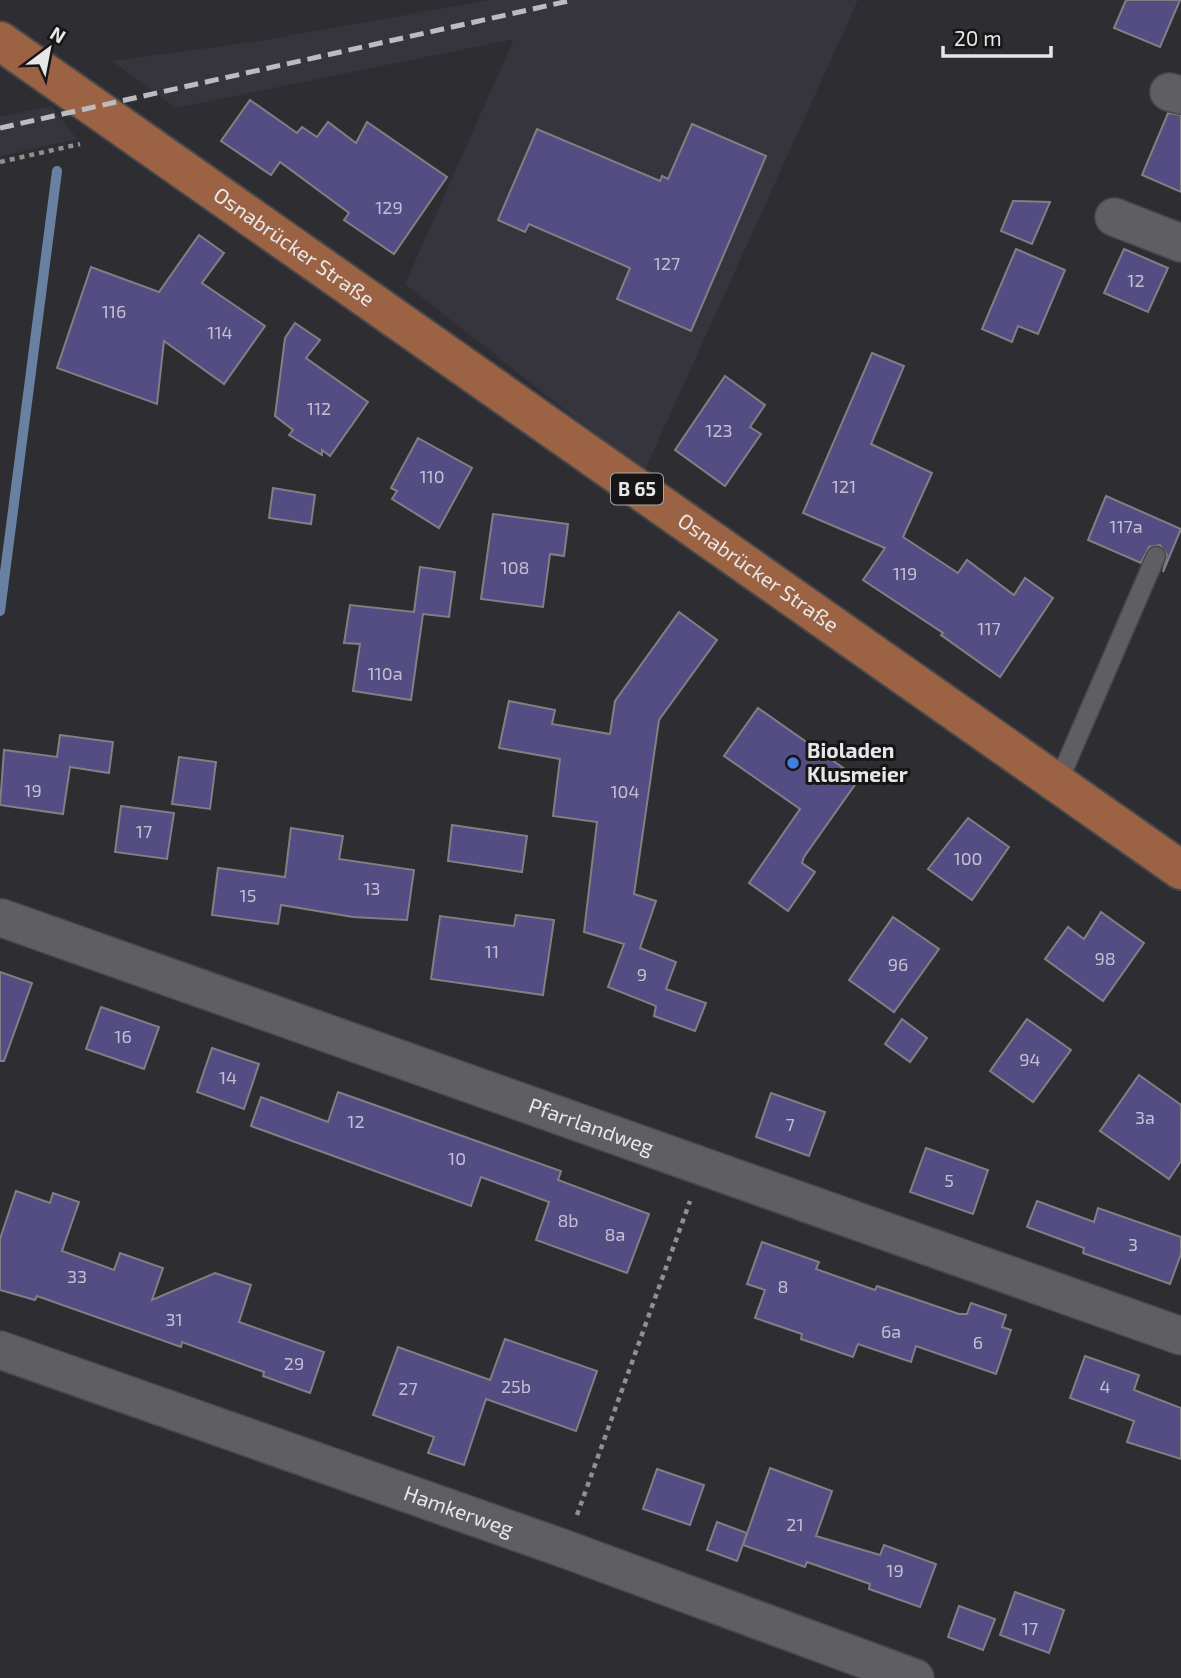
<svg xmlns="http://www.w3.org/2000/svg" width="1181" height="1678" viewBox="0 0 1181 1678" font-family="'Exo 2',sans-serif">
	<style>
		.built { fill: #36353e }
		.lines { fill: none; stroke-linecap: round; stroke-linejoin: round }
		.stream { stroke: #6880a1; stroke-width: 10 }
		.building { fill: #534d83; stroke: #808084; stroke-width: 2 }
		.lane-casing { stroke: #48484b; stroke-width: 21 }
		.street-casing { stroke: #48484b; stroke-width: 40 }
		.primary-casing { stroke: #48484b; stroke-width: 42 }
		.path { stroke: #908f92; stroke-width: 4.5; stroke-dasharray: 5 5; stroke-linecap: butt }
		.lane { stroke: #5f5f63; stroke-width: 18 }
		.street { stroke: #5f5f63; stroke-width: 37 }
		.primary { stroke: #9b6243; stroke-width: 38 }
		.rail { stroke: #bcbcbe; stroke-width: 5; stroke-dasharray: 14 7; stroke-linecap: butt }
		.shop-dot { fill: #3f7fe0; stroke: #161617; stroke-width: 2.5 }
		.labels { text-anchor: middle; stroke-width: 6; stroke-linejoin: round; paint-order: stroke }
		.number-label { font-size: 18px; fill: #c2c0d0 }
		.shield { fill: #161617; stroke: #a8a8aa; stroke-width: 2 }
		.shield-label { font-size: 19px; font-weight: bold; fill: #e7e7e9 }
		.street-label { font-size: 21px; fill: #e7e7e9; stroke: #161617 }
		.poi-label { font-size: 21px; font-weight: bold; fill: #e7e7e9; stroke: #161617; text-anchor: start }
	</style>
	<rect width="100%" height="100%" fill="#2e2d31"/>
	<!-- built -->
	<g class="built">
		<path d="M 491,0 L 858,0 L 644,472 L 405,284 L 514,39 L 176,108 L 112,61 L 259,41 Z"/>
		<path d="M 51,106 L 77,139 L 0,156 L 0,117 Z"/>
	</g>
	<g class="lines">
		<!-- stream -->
		<path class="stream" d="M 0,611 L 57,171"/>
	</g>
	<!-- building -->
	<g class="building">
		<path d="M 1126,0 L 1180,0 L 1160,47 L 1114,28 Z"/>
		<path d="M 250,100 L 297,133 L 302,127 L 317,137 L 328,122 L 356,143 L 367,122 L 447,177 L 394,254 L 344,220 L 349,213 L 280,162 L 271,175 L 221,141 Z"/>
		<path d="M 1168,113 L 1181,115 L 1181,192 L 1142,175 Z"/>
		<path d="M 692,124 L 766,156 L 691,331 L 617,299 L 630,268 L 529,224 L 525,232 L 498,220 L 537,129 L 660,181 L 662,176 L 668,179 Z"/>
		<path d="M 1013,201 L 1050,202 L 1032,244 L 1001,231 Z"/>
		<path d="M 199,235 L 224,253 L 202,283 L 265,326 L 224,384 L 164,341 L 157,404 L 57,368 L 91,267 L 159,292 Z"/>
		<path d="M 1016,249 L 1065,270 L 1038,334 L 1018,326 L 1012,342 L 982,329 Z"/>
		<path d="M 1124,249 L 1168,268 L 1148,312 L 1104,293 Z"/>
		<path d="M 295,323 L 320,340 L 306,358 L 368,402 L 330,456 L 322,450 L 322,455 L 289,435 L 293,430 L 275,416 L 285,338 Z"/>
		<path d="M 872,353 L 904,366 L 871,444 L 932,473 L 903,537 L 958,573 L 967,560 L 1014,595 L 1025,578 L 1053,598 L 1000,677 L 941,635 L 943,633 L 863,580 L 885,548 L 803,513 Z"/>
		<path d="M 725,376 L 765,405 L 750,427 L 761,434 L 725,486 L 675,450 Z"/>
		<path d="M 418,438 L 472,468 L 439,528 L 392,499 L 397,491 L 391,488 Z"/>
		<path d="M 273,488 L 315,495 L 311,524 L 269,518 Z"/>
		<path d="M 1106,496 L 1181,529 L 1163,572 L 1167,555 L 1160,545 L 1149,547 L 1141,563 L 1088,540 Z"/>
		<path d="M 493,514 L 568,524 L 564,556 L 550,554 L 543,607 L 481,599 Z"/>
		<path d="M 420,567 L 455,572 L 449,617 L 423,614 L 411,700 L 353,691 L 360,644 L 344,643 L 350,605 L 414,612 Z"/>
		<path d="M 679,612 L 717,640 L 659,720 L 634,894 L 656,901 L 640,948 L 676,962 L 666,989 L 706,1003 L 695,1031 L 654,1016 L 656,1006 L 608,987 L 624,944 L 584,932 L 597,822 L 553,816 L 560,759 L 499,748 L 509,701 L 555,710 L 552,724 L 610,734 L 615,701 Z"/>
		<path d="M 758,708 L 859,779 L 804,857 L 802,863 L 815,872 L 788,911 L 749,883 L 800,809 L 724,756 Z"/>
		<path d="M 60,735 L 113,742 L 109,773 L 70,767 L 63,814 L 0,805 L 4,750 L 57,757 Z"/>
		<path d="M 179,757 L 216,762 L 210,809 L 172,804 Z"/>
		<path d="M 121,806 L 174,813 L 167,859 L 115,852 Z"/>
		<path d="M 968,818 L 1009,847 L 972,900 L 928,869 Z"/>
		<path d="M 452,825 L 527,836 L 522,872 L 448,861 Z"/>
		<path d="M 291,828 L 343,836 L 339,859 L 414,870 L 407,920 L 353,917 L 281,905 L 278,924 L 212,915 L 218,868 L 285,877 Z"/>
		<path d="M 1101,912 L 1144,943 L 1103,1001 L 1045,959 L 1068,927 L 1084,939 Z"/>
		<path d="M 516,915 L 554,920 L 543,995 L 431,979 L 440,916 L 514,926 Z"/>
		<path d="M 893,917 L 939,949 L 894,1012 L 849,980 Z"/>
		<path d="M 0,972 L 32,983 L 4,1061 L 0,1061 Z"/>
		<path d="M 101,1007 L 159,1027 L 144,1069 L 86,1049 Z"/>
		<path d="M 902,1019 L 927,1038 L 910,1062 L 885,1044 Z"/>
		<path d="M 1027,1019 L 1071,1050 L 1033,1102 L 990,1071 Z"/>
		<path d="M 212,1048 L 259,1064 L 244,1109 L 197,1092 Z"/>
		<path d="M 1139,1075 L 1181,1105 L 1181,1161 L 1169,1179 L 1100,1131 Z"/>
		<path d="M 338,1092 L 561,1171 L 558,1180 L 649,1214 L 627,1273 L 536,1240 L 549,1202 L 481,1177 L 471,1206 L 251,1126 L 261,1097 L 328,1122 Z"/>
		<path d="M 771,1093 L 825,1112 L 809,1156 L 756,1137 Z"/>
		<path d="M 926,1148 L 988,1170 L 973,1214 L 910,1192 Z"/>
		<path d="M 16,1191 L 50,1203 L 53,1193 L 79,1202 L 62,1251 L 114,1270 L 120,1253 L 163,1268 L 152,1300 L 215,1273 L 251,1285 L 239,1322 L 324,1352 L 310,1393 L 263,1376 L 264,1372 L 182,1342 L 181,1347 L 37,1296 L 35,1300 L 0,1290 L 0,1239 Z"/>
		<path d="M 1037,1201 L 1094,1222 L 1098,1208 L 1181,1237 L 1181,1254 L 1170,1284 L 1083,1253 L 1084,1248 L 1027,1227 Z"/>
		<path d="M 762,1242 L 819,1262 L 816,1269 L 875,1290 L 877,1286 L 959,1314 L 967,1314 L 971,1303 L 1006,1315 L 1002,1327 L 1011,1330 L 996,1374 L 916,1346 L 911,1362 L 858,1344 L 853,1357 L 801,1339 L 802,1334 L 755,1318 L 765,1290 L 747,1284 Z"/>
		<path d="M 505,1339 L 597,1371 L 576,1431 L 486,1399 L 464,1465 L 428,1453 L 434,1437 L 373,1415 L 398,1347 L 490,1380 Z"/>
		<path d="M 1085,1356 L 1139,1375 L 1134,1390 L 1181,1408 L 1181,1459 L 1127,1442 L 1134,1421 L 1070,1398 Z"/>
		<path d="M 770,1468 L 832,1491 L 816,1536 L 880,1555 L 884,1545 L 936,1564 L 920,1607 L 869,1589 L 870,1584 L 807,1562 L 805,1567 L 743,1545 Z"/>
		<path d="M 657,1469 L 704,1485 L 690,1525 L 643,1509 Z"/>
		<path d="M 717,1522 L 747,1533 L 737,1561 L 707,1550 Z"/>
		<path d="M 1015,1592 L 1064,1610 L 1049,1653 L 1000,1635 Z"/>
		<path d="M 959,1606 L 995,1619 L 983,1650 L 948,1637 Z"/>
	</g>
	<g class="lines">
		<!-- lane casing -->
		<g class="lane-casing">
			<path id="lane" d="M 1057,785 L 1156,556"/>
		</g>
		<!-- street casing -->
		<g class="street-casing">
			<g id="street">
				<path d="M 1169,92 L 1181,95"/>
				<path d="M 1114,217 L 1181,243"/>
				<path id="s1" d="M 2,918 L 1181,1336"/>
				<path id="s2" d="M 0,1350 L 565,1549 L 915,1678"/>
			</g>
		</g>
		<!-- primary casing -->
		<g class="primary-casing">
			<g id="primary">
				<path id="s3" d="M 0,41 L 1181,870"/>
			</g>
		</g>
		<!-- path -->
		<g class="path">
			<path d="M 0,162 L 80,144"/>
			<path d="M 577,1515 L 690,1201"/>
		</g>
		<!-- lane -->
		<use href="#lane" class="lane"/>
		<!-- street -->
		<use href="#street" class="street"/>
		<!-- primary -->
		<use href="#primary" class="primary"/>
		<!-- rail -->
		<path class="rail" d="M 0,128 L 573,0"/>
	</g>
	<!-- markers -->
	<circle class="shop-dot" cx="793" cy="763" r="7"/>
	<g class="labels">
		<!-- number labels -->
		<g class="number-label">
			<text x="389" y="214">129</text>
			<text x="667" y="270">127</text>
			<text x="1136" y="287">12</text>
			<text x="114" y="318">116</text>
			<text x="220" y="339">114</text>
			<text x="319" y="415">112</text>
			<text x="719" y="437">123</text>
			<text x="432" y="483">110</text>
			<text x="844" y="493">121</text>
			<text x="1126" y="533">117a</text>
			<text x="515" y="574">108</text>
			<text x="905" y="580">119</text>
			<text x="989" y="635">117</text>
			<text x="385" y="680">110a</text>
			<text x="33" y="797">19</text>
			<text x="625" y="798">104</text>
			<text x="144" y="838">17</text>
			<text x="968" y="865">100</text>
			<text x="372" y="895">13</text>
			<text x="248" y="902">15</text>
			<text x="492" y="958">11</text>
			<text x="1105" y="965">98</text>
			<text x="898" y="971">96</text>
			<text x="642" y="981">9</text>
			<text x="123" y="1043">16</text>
			<text x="1030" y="1066">94</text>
			<text x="228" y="1084">14</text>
			<text x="1145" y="1124">3a</text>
			<text x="356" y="1128">12</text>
			<text x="790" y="1131">7</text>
			<text x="457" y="1165">10</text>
			<text x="949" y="1187">5</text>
			<text x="568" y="1227">8b</text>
			<text x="615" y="1241">8a</text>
			<text x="1133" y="1251">3</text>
			<text x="77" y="1283">33</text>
			<text x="783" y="1293">8</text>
			<text x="174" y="1326">31</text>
			<text x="891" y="1338">6a</text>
			<text x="978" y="1349">6</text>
			<text x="294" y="1370">29</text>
			<text x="516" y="1393">25b</text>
			<text x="1105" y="1393">4</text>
			<text x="408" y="1395">27</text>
			<text x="795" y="1531">21</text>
			<text x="895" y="1577">19</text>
			<text x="1030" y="1635">17</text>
		</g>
		<!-- shield labels -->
		<rect class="shield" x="611" y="473.5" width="52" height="31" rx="5"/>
		<g class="shield-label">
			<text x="637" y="496">B 65</text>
		</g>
		<!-- street labels -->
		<g class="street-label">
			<text dy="7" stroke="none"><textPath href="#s3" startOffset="359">Osnabrücker Straße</textPath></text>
			<text dy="7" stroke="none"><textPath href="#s3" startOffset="926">Osnabrücker Straße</textPath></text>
			<text dy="7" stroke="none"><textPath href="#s1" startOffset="625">Pfarrlandweg</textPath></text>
			<text dy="7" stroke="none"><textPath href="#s2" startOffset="486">Hamkerweg</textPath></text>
		</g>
		<!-- poi labels -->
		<g class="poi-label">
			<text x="807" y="758">Bioladen<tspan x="807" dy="24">Klusmeier</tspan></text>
		</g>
	</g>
	<!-- north arrow -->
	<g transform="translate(49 49) rotate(32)" stroke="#161617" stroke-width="5" paint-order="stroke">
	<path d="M0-5L12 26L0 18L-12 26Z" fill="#e7e7e9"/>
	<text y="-10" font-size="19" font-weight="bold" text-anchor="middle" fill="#e7e7e9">N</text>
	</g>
	<!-- scale -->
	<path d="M943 46v10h108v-10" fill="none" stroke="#e7e7e9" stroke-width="3.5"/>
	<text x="954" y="46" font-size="21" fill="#e7e7e9" stroke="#161617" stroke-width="5" paint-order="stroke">20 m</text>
</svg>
